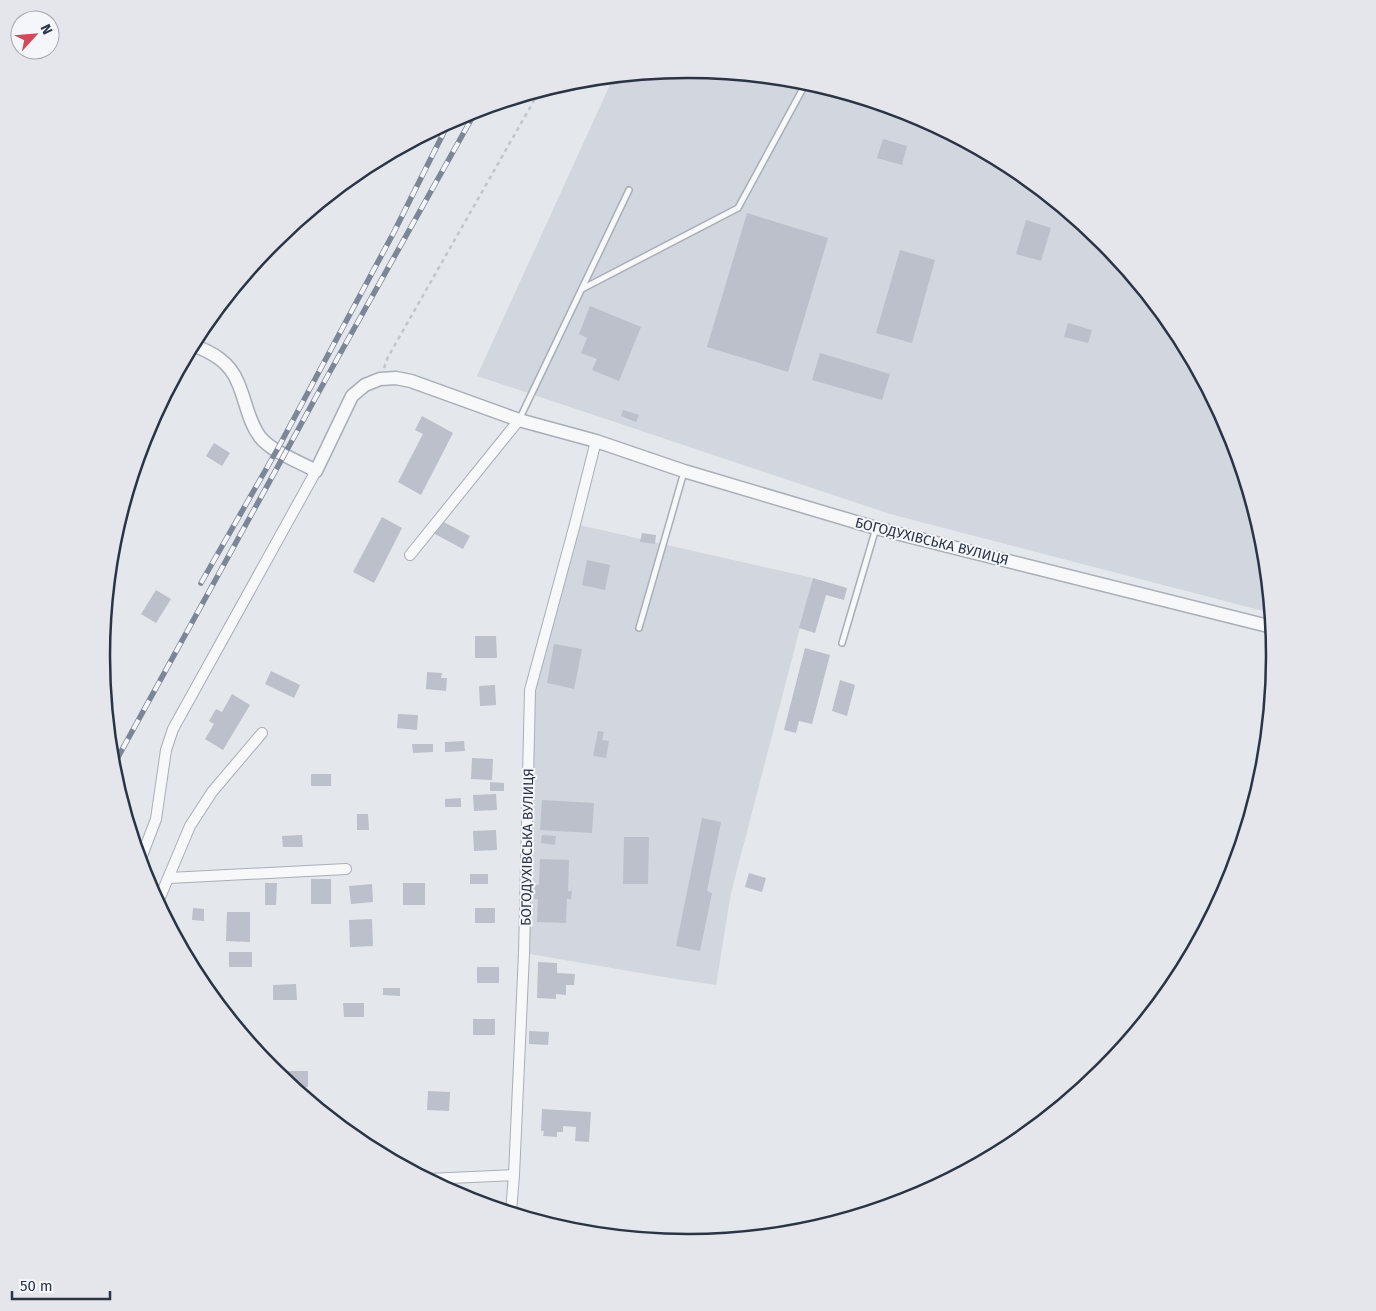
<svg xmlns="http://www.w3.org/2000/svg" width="1376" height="1311" viewBox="0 0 1376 1311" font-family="'Fira Sans',sans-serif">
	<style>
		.built { fill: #d2d6de }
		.building { fill: #bbc0ca }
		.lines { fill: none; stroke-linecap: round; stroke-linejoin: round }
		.service-casing { stroke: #a9aeb7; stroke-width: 8 }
		.minor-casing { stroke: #a9aeb7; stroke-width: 12 }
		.tertiary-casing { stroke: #a9aeb7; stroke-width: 15 }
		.path { stroke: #c2c5cb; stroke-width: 2.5; stroke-dasharray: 4 4; stroke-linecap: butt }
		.service { stroke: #f7f8fa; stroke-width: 5 }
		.minor { stroke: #f7f8fa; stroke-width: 10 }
		.tertiary { stroke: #f7f8fa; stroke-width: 12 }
		.rail-casing { stroke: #7d8696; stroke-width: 5.5 }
		.rail { stroke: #f4f6f9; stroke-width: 4; stroke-dasharray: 11; stroke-linecap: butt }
		.labels { text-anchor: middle; stroke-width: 4; stroke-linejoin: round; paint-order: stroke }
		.street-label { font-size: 14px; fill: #2b3445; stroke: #f4f6f9 }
		.rim { fill: none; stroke: #2b3445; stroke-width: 2.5 }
	</style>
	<rect width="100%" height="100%" fill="#e4e7ec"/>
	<!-- built -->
	<g class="built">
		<path d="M 688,69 L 803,80 L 913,114 L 1014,168 L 1103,241 L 1176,330 L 1230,431 L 1264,541 L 1271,613 L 890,514 L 477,376 L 614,76 Z"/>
		<path d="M 575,524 L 813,578 L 731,893 L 716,985 L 676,979 L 524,953 L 530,690 Z"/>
	</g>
	<!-- building -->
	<g class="building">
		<path d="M 883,139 L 907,146 L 902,165 L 877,158 Z"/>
		<path d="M 747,213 L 828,238 L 788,372 L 707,347 Z"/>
		<path d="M 1026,220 L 1051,228 L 1041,261 L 1016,254 Z"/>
		<path d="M 900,250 L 935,260 L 912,343 L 876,333 Z"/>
		<path d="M 590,306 L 641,327 L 619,381 L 592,370 L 597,359 L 581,353 L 587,338 L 579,334 Z"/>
		<path d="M 1068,323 L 1092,330 L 1088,343 L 1064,337 Z"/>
		<path d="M 820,353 L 890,374 L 882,400 L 812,380 Z"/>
		<path d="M 623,410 L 639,415 L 636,422 L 621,416 Z"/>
		<path d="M 422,416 L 453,433 L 421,495 L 398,482 L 423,434 L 415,430 Z"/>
		<path d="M 214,443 L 230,453 L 222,466 L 206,456 Z"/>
		<path d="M 382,517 L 402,528 L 374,583 L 353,572 Z"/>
		<path d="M 440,520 L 470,536 L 463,549 L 433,533 Z"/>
		<path d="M 642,533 L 656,535 L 655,544 L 640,542 Z"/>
		<path d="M 587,560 L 610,565 L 605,590 L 582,585 Z"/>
		<path d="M 813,578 L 847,588 L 844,600 L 826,595 L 815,633 L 799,628 Z"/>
		<path d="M 156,590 L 171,599 L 156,623 L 141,614 Z"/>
		<path d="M 475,636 L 496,636 L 497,658 L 475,658 Z"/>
		<path d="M 554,644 L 582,649 L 574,689 L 547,683 Z"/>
		<path d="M 805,648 L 830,655 L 812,724 L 799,721 L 796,733 L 784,730 Z"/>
		<path d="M 271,671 L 300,685 L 294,698 L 265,684 Z"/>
		<path d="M 427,672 L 442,673 L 441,678 L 447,678 L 446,691 L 426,689 Z"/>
		<path d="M 840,680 L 855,685 L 847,716 L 832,711 Z"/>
		<path d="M 495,685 L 496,705 L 480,706 L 479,686 Z"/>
		<path d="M 232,694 L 250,705 L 223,750 L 205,739 L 214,724 L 209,721 L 216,709 L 222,712 Z"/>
		<path d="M 398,714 L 418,715 L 417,730 L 397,728 Z"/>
		<path d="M 598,731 L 604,732 L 602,740 L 609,741 L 606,758 L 593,756 Z"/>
		<path d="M 464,741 L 465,751 L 445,752 L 445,742 Z"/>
		<path d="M 412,744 L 433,744 L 433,752 L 413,753 Z"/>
		<path d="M 472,758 L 493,759 L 492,780 L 471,779 Z"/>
		<rect x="311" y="774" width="20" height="12"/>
		<path d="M 490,782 L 504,783 L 504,791 L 490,791 Z"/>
		<path d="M 496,794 L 497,810 L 474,811 L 473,795 Z"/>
		<path d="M 461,798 L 461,807 L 445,807 L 445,799 Z"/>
		<path d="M 542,800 L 594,803 L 592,833 L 540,830 Z"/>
		<path d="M 357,814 L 368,814 L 369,830 L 357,830 Z"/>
		<path d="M 702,818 L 721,822 L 707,891 L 712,893 L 700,951 L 676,946 Z"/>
		<path d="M 496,830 L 497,850 L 474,851 L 473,831 Z"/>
		<path d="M 302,835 L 303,847 L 283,847 L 282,836 Z"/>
		<path d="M 542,835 L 556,836 L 555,845 L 541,843 Z"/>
		<path d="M 624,837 L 649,837 L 648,884 L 623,884 Z"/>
		<path d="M 540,859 L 569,860 L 568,891 L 572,891 L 571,899 L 567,899 L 566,923 L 537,922 L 538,899 L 534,899 L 535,885 L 539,885 Z"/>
		<path d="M 749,873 L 766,878 L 762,892 L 745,887 Z"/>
		<rect x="470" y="874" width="18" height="10"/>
		<rect x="311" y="879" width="20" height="25"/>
		<path d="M 265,883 L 277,883 L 276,905 L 265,905 Z"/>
		<rect x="403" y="883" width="22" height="22"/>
		<path d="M 372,884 L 373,902 L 351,904 L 349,886 Z"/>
		<path d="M 193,908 L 204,909 L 204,921 L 192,920 Z"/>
		<rect x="475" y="908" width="20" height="15"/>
		<path d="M 227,912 L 250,912 L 250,942 L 226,941 Z"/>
		<path d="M 372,919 L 373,946 L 350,947 L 349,920 Z"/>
		<rect x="229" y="952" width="23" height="15"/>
		<path d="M 538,962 L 557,963 L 557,973 L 575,974 L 574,985 L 566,985 L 566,995 L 556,994 L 556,999 L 537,998 Z"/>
		<rect x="477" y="967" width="22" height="16"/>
		<path d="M 296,984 L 297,1000 L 273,1000 L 273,985 Z"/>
		<path d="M 383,988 L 400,988 L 400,996 L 383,995 Z"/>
		<path d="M 343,1003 L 364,1003 L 364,1017 L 344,1017 Z"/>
		<rect x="473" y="1019" width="22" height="16"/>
		<path d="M 236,1025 L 246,1025 L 246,1037 L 242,1032 Z"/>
		<path d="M 529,1031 L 549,1032 L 548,1045 L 529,1044 Z"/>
		<path d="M 286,1071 L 308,1071 L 308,1087 L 294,1088 L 286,1081 Z"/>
		<path d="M 428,1091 L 450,1092 L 449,1111 L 427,1110 Z"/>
		<path d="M 542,1109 L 591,1112 L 589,1142 L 575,1141 L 576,1127 L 563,1126 L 563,1132 L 557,1132 L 557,1137 L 543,1136 L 544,1131 L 541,1131 Z"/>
	</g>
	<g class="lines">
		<!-- service casing -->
		<g class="service-casing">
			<g id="service">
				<path d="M 582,289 L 738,208 L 807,81"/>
				<path d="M 519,420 L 629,190"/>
				<path d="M 639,628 L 684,472"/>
				<path d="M 842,643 L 876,528"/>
			</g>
		</g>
		<!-- minor casing -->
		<g class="minor-casing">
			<g id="minor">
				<path d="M 410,555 L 519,420"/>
				<path d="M 140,861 L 156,819 L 166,750 L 173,729 L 316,471"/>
				<path d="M 169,878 L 346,869"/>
				<path d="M 158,902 L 190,826 L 212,792 L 262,733"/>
				<path d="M 428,1179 L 514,1175"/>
				<path d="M 511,1212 L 514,1175 L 524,953 L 530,690 L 575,524 L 596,441"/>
			</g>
		</g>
		<!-- tertiary casing -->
		<g class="tertiary-casing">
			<path id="tertiary" d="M 192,345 C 212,352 230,362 238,383 C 246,401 248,421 260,437 C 272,452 300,462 316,471 L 352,396 L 365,385 L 380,379 L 396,378 L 411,381 L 519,420 L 596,441 L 684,471 L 876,528 L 1272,627"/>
		</g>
		<!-- path -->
		<path class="path" d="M 384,368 L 388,357 L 540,90"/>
		<!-- service -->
		<use href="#service" class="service"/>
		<!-- minor -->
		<use href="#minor" class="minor"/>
		<!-- tertiary -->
		<use href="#tertiary" class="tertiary"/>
		<!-- rail casing -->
		<g class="rail-casing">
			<g id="rail">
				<path d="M 201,583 L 277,450 L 394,232 L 450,120"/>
				<path d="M 112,768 L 327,377 L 477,109"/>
			</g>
		</g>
		<!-- rail -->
		<use href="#rail" class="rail"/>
	</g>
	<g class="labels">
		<!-- street labels -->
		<g class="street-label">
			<text transform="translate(932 541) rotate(14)" y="5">БОГОДУХІВСЬКА ВУЛИЦЯ</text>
			<text transform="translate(527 847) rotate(-89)" y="5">БОГОДУХІВСЬКА ВУЛИЦЯ</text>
		</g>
	</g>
	<!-- crop -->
	<path d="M0 0H1376V1311H0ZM110 656a578 578 0 1 1 1156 0a578 578 0 1 1-1156 0Z" fill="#e4e6eb" fill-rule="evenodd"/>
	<path class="rim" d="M110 656a578 578 0 1 1 1156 0a578 578 0 1 1-1156 0Z"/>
	<!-- north arrow -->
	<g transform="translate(35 35) rotate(64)"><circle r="24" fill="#f4f6f9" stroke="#a4a8b1"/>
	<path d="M0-4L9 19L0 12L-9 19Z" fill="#d1495b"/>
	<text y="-8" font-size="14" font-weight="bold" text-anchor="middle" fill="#2b3445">N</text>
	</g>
	<!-- scale -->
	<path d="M12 1291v8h98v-8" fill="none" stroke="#2b3445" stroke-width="2.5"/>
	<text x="20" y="1291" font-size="15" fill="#2b3445" stroke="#f4f6f9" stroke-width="4" paint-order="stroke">50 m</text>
</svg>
